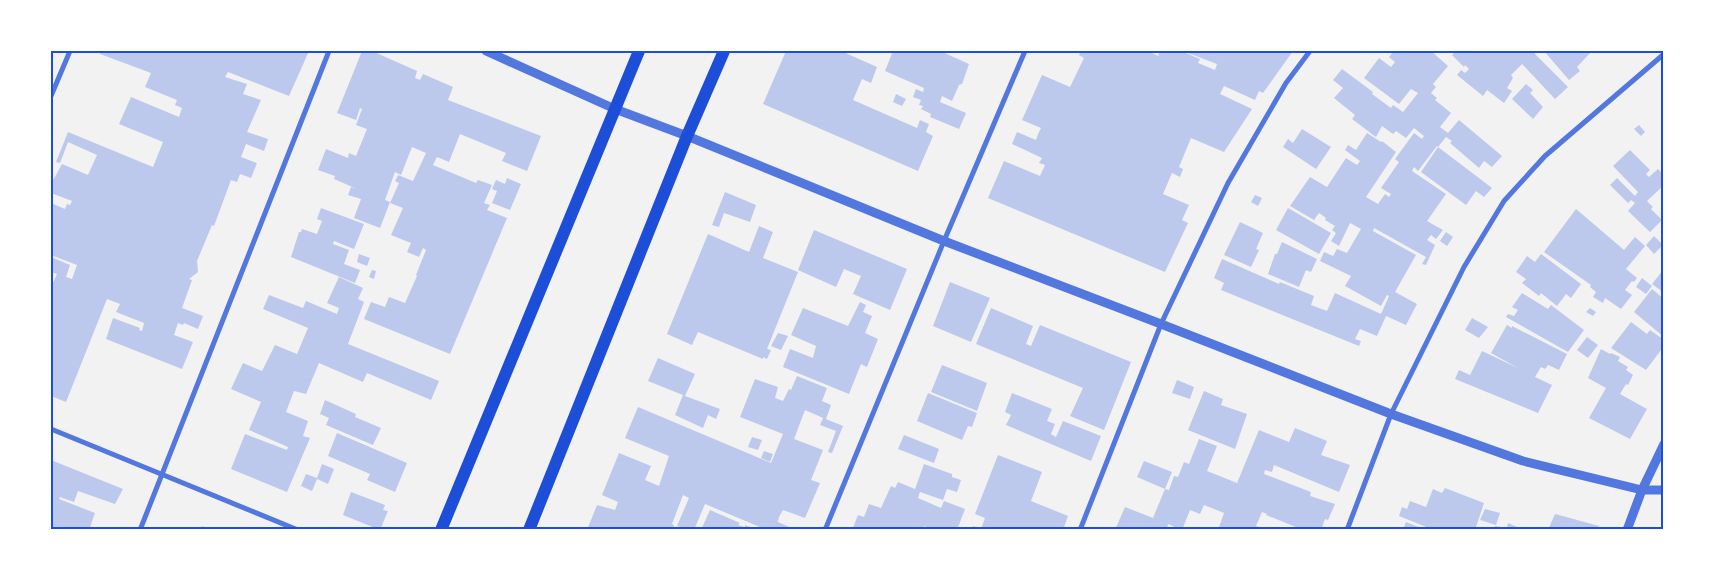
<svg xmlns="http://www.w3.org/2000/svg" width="1715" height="581" viewBox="0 0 1715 581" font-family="Poppins,sans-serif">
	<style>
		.building { fill: #bdc9ec }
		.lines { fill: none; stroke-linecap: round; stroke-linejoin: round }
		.minor { stroke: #5277de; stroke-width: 5 }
		.tertiary { stroke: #5277de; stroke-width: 9 }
		.primary { stroke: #1d4ed8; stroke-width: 12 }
		.neatline { fill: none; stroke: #1d4ed8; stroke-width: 2 }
	</style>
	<rect width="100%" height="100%" fill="#f2f2f2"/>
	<!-- building -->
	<g class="building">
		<path d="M 101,51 L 309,51 L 289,96 L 228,72 L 225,77 L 247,84 L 243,94 L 261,100 L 247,132 L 268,139 L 264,151 L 246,144 L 241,157 L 257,163 L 251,178 L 240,174 L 237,182 L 231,180 L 214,226 L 212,225 L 197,261 L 198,272 L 189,279 L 192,280 L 182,308 L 203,316 L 198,329 L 184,323 L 183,325 L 178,323 L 174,335 L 193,342 L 182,369 L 106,339 L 113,318 L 140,328 L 139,330 L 142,331 L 144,323 L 116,312 L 120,304 L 107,299 L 66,402 L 51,396 L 51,287 L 57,274 L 51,272 L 51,257 L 70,265 L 66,277 L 72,279 L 77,265 L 51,255 L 51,203 L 65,209 L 67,204 L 70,205 L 72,201 L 51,193 L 51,184 L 62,164 L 88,175 L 97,155 L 68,142 L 60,163 L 56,162 L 68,132 L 153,167 L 163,142 L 119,124 L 131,97 L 179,117 L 182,108 L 175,105 L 177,100 L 145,87 L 151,73 L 100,54 Z"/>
		<path d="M 362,51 L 372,51 L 417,71 L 415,78 L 420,80 L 423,74 L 453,87 L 448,100 L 541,136 L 527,171 L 502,161 L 506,153 L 460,134 L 449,162 L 437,157 L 433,165 L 476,183 L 478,180 L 492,185 L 484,203 L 490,205 L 487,210 L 507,218 L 450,354 L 364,319 L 371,302 L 385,307 L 389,297 L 405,303 L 417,276 L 416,275 L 426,250 L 423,248 L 419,257 L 407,252 L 411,243 L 391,235 L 403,208 L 390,203 L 399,183 L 395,181 L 398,175 L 413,181 L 426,153 L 412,147 L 401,175 L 395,172 L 385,200 L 390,202 L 380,228 L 354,218 L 361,199 L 348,195 L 351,187 L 357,189 L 334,179 L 335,176 L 318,170 L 326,149 L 348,158 L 349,153 L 356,156 L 367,129 L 356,125 L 362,109 L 360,108 L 356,120 L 337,113 Z"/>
		<path d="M 786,51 L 841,51 L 877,67 L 871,83 L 862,79 L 853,100 L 917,128 L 920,120 L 929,124 L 926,132 L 933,136 L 918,171 L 763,104 Z"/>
		<path d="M 893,51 L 940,51 L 969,64 L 962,84 L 959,85 L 952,101 L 942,96 L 940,102 L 966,113 L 959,129 L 930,117 L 931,114 L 921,109 L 923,106 L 919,105 L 921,100 L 913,97 L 916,89 L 923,92 L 924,88 L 885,71 Z"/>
		<path d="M 1081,51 L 1148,51 L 1158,56 L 1160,51 L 1181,51 L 1200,59 L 1198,63 L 1215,70 L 1217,64 L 1188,53 L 1189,51 L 1293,51 L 1263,93 L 1259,91 L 1255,100 L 1224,86 L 1220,94 L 1252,109 L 1224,152 L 1191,138 L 1179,167 L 1183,169 L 1180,177 L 1172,173 L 1163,194 L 1189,205 L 1182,220 L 1188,223 L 1165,272 L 988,198 L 1004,161 L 1040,176 L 1045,165 L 1039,163 L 1042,158 L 1012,144 L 1017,132 L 1036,140 L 1038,134 L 1041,128 L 1022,120 L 1042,75 L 1070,87 L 1084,58 L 1079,55 Z"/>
		<path d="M 1394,51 L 1431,51 L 1448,66 L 1433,84 L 1436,87 L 1431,93 L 1437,98 L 1435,100 L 1451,113 L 1440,127 L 1448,133 L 1459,120 L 1502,156 L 1492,167 L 1484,161 L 1479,168 L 1450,143 L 1452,141 L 1446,137 L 1438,147 L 1437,146 L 1418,171 L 1414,167 L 1412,171 L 1446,194 L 1427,221 L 1443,230 L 1436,239 L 1431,235 L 1427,240 L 1435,245 L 1426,265 L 1422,264 L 1426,257 L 1374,228 L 1373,231 L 1416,255 L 1395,292 L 1417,304 L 1406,325 L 1386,316 L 1377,336 L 1360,329 L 1355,339 L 1361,341 L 1359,346 L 1221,290 L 1224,283 L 1214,278 L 1222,259 L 1270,280 L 1279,284 L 1280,282 L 1314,296 L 1311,305 L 1327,311 L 1335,293 L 1381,314 L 1389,296 L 1387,295 L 1381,306 L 1345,286 L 1351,276 L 1320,261 L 1324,252 L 1333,256 L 1337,249 L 1347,253 L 1361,229 L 1350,223 L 1339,246 L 1331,241 L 1336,233 L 1332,230 L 1335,226 L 1325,220 L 1326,218 L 1319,213 L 1314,220 L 1290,206 L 1310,177 L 1327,187 L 1346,158 L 1357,165 L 1360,161 L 1345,150 L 1348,145 L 1356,150 L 1367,133 L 1381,142 L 1382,141 L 1396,152 L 1366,197 L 1378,204 L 1385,194 L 1389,197 L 1391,194 L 1381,188 L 1399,162 L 1395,159 L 1414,133 L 1422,139 L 1424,136 L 1414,128 L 1406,138 L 1396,131 L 1393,134 L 1382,126 L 1376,137 L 1352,119 L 1355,115 L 1334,98 L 1343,88 L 1333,80 L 1342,69 L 1373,92 L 1372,94 L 1391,108 L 1393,105 L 1403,112 L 1418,93 L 1411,89 L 1399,104 L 1364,78 L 1379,58 L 1391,67 L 1395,62 L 1389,57 Z"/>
		<path d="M 1452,51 L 1532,51 L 1568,87 L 1555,99 L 1522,64 L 1511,75 L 1513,78 L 1507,88 L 1512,91 L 1504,103 L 1487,90 L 1483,96 L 1457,75 L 1461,70 L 1465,73 L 1469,69 L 1465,65 L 1464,67 L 1452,55 L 1454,53 Z"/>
		<path d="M 1544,51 L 1592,51 L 1577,67 L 1580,71 L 1569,80 Z"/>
		<path d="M 1526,84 L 1533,90 L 1530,93 L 1543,107 L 1533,119 L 1512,99 Z"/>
		<path d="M 896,94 L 906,99 L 902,106 L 893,102 Z"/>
		<path d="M 1639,125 L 1645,132 L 1641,136 L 1634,129 Z"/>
		<path d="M 1302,129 L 1331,147 L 1316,169 L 1283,147 L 1288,139 L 1293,143 Z"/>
		<path d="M 1438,147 L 1492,188 L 1484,197 L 1476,191 L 1466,205 L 1421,172 Z"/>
		<path d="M 1630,150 L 1650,170 L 1646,174 L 1649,177 L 1658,169 L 1664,175 L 1664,185 L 1647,201 L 1653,207 L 1651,209 L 1662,220 L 1650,232 L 1628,211 L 1635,203 L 1631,200 L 1628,203 L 1610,185 L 1617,178 L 1635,196 L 1638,192 L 1613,166 Z"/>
		<path d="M 507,178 L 521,184 L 510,210 L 492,203 L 497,191 L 492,189 L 496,180 L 505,184 Z"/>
		<path d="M 725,192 L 756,205 L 750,222 L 724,213 L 719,227 L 712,225 Z"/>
		<path d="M 1255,195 L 1262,198 L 1258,206 L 1251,202 Z"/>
		<path d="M 321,208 L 364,224 L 354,249 L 334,241 L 333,244 L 349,250 L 344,264 L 360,270 L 355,283 L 291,257 L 299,232 L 301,232 L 302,229 L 317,234 L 322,221 L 317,219 Z"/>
		<path d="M 1288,208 L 1331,233 L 1319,254 L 1276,230 Z"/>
		<path d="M 1576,209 L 1624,250 L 1635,237 L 1645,246 L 1626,269 L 1637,278 L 1634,282 L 1632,281 L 1625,290 L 1632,295 L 1621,309 L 1605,298 L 1603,303 L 1593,297 L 1596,292 L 1590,287 L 1591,285 L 1544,252 Z"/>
		<path d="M 1240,222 L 1263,233 L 1256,249 L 1259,250 L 1251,267 L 1224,255 Z"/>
		<path d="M 759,226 L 773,232 L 763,258 L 798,272 L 767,349 L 771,350 L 767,359 L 763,357 L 763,359 L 698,332 L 692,345 L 667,334 L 708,234 L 749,252 Z"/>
		<path d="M 814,230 L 907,269 L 890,310 L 853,294 L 861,276 L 844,269 L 836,287 L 798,270 Z"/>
		<path d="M 1446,232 L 1453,237 L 1447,246 L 1440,241 Z"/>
		<path d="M 1654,236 L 1663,245 L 1654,254 L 1646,245 Z"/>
		<path d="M 1282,242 L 1317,259 L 1311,272 L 1306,270 L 1299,287 L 1268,274 L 1275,254 L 1277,254 Z"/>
		<path d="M 359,254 L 370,258 L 367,266 L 357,262 Z"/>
		<path d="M 1541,254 L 1581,284 L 1571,298 L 1566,294 L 1557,306 L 1541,293 L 1539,296 L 1522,283 L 1526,279 L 1516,272 L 1527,256 L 1535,262 Z"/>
		<path d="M 1664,269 L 1664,293 L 1652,284 Z"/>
		<path d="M 372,270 L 376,271 L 374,279 L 369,277 Z"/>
		<path d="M 339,277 L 363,288 L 358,299 L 364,302 L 348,344 L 439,381 L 431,400 L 367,373 L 363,382 L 319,363 L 306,394 L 294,391 L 286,412 L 308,421 L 303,436 L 310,438 L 287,492 L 231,469 L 245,434 L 287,450 L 288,447 L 249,430 L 261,402 L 231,389 L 243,363 L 262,371 L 275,345 L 297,354 L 308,328 L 263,309 L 269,295 L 303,308 L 306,301 L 337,314 L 339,308 L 327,303 Z"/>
		<path d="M 1642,278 L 1652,286 L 1646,294 L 1636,287 Z"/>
		<path d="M 950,282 L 990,298 L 971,342 L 933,326 Z"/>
		<path d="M 1652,289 L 1664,299 L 1664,337 L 1634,312 Z"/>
		<path d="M 1522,293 L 1548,309 L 1551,305 L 1584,330 L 1568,352 L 1506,317 L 1508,314 L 1514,316 L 1518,310 L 1512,307 Z"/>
		<path d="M 860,302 L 866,305 L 863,312 L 872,316 L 865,333 L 878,339 L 867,367 L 861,364 L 849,394 L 783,367 L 790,349 L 813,358 L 816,346 L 791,335 L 803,308 L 848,326 Z"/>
		<path d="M 991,308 L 1033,326 L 1026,344 L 1031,346 L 1040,325 L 1131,362 L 1104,430 L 1070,416 L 1083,388 L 976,344 Z"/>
		<path d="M 1590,308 L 1596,312 L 1593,316 L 1586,312 Z"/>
		<path d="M 1472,318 L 1488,327 L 1479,338 L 1465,330 Z"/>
		<path d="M 1631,322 L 1647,334 L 1650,330 L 1664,340 L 1662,345 L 1664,346 L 1646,370 L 1611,348 Z"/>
		<path d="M 1507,325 L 1512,328 L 1512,326 L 1567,354 L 1559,370 L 1548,365 L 1545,369 L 1541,367 L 1535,377 L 1552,385 L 1538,413 L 1455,379 L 1459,370 L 1470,375 L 1482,351 L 1518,368 L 1491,353 Z"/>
		<path d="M 778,333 L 788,336 L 781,350 L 771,346 Z"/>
		<path d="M 1587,337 L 1598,345 L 1588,358 L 1577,350 Z"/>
		<path d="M 1601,349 L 1610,354 L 1611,353 L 1620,357 L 1618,361 L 1628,367 L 1626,370 L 1633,375 L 1628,385 L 1626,384 L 1620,394 L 1647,409 L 1630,439 L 1589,418 L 1606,388 L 1588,378 Z"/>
		<path d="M 658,358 L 695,374 L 685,396 L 720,409 L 716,419 L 708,415 L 703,428 L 675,415 L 683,395 L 648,381 Z"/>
		<path d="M 942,365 L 987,383 L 977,411 L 931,392 Z"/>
		<path d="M 797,376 L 827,388 L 822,401 L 831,405 L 826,419 L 843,426 L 832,453 L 828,452 L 836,431 L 820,425 L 823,418 L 805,410 L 794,439 L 823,450 L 811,480 L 820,483 L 805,518 L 783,510 L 779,517 L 778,522 L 796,530 L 767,530 L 705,504 L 694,530 L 679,530 L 680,527 L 677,526 L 689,498 L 683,495 L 672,524 L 674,525 L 673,530 L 587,530 L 597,505 L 615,510 L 618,502 L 602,495 L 619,453 L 651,466 L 645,480 L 659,486 L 669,456 L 625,438 L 638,407 L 771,463 L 783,434 L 740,417 L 755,379 L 778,387 L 775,398 L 783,401 L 789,389 L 791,390 Z"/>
		<path d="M 1177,380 L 1194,387 L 1190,399 L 1172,393 Z"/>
		<path d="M 1204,391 L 1223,399 L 1221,405 L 1247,414 L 1235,449 L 1188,430 Z"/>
		<path d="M 928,393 L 977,413 L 972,427 L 968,426 L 962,440 L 917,421 Z"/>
		<path d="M 1012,393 L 1052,409 L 1047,421 L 1055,424 L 1051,434 L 1056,437 L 1063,421 L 1101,436 L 1091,461 L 1006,425 L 1011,415 L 1005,412 Z"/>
		<path d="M 325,400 L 356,414 L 355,417 L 381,428 L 373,445 L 326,425 L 329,418 L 320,414 Z"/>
		<path d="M 1295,428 L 1327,441 L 1321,455 L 1350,465 L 1339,492 L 1274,465 L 1272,472 L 1265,470 L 1264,474 L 1311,492 L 1310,496 L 1335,504 L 1328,520 L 1325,519 L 1321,530 L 1303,530 L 1266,515 L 1267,514 L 1262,512 L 1256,526 L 1266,530 L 1218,530 L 1224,513 L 1204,505 L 1200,514 L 1190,510 L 1182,530 L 1168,524 L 1167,530 L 1115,530 L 1125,507 L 1153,518 L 1165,489 L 1169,490 L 1174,476 L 1178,477 L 1184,462 L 1189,464 L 1199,439 L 1217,446 L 1207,471 L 1237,483 L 1259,430 L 1289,442 Z"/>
		<path d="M 337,433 L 407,463 L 395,492 L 367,480 L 370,474 L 328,456 Z"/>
		<path d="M 904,435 L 939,449 L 934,463 L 898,449 Z"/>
		<path d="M 752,437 L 762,440 L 758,450 L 748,447 Z"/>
		<path d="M 764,451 L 773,454 L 770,462 L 761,458 Z"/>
		<path d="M 998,455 L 1042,472 L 1031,501 L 1068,516 L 1063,530 L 971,530 L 973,526 L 981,529 L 985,518 L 975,514 Z"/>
		<path d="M 51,460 L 123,489 L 115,504 L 78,491 L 74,502 L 60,497 L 59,499 L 95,513 L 89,530 L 59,530 L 51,527 Z"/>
		<path d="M 1144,461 L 1172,472 L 1165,489 L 1137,477 Z"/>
		<path d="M 322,464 L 334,469 L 328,484 L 317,479 L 312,491 L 301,486 L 306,474 L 317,478 Z"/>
		<path d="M 924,464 L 952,474 L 952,477 L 961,480 L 957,492 L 947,489 L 943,500 L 920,492 L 918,498 L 941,508 L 944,501 L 965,509 L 957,530 L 933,530 L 924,526 L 922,530 L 852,530 L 858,515 L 864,517 L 869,504 L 881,508 L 891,486 L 895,488 L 898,482 L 915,489 Z"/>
		<path d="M 1445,488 L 1484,503 L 1475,530 L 1434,530 L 1399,516 L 1402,507 L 1407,509 L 1410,501 L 1426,507 L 1433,489 L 1442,493 Z"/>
		<path d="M 351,492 L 385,505 L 383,510 L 388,511 L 380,530 L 343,515 Z"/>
		<path d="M 1485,509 L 1500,513 L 1496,525 L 1480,520 Z"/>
		<path d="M 710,510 L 740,523 L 738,525 L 745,527 L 745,525 L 758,530 L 701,530 Z"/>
		<path d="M 1555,514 L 1570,518 L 1599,526 L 1598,530 L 1548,530 Z"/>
		<path d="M 1406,522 L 1426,530 L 1403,530 Z"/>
		<path d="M 1508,523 L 1524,530 L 1494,530 L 1495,526 L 1507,528 Z"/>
		<path d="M 202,526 L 213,530 L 201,530 Z"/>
	</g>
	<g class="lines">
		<!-- minor -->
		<g class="minor">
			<path d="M 51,96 L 70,51"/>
			<path d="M 51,429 L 298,530"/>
			<path d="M 140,530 L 329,51"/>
			<path d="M 825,530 L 944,241 L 1025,51"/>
			<path d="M 1080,530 L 1161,324 L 1228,183 L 1286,83 L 1310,51"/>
			<path d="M 1347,530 L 1391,414 L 1464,267 L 1504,201 L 1545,156 L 1664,54"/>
		</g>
		<!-- tertiary -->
		<g class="tertiary">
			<path d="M 486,51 L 615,109 L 687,136 L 944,241 L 1161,324 L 1391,414 L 1523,461 L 1642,490 L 1664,490"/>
			<path d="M 1627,530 L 1642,490 L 1664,444"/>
		</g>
		<!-- primary -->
		<g class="primary">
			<path d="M 441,530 L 639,51"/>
			<path d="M 529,530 L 687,136 L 724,51"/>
		</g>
	</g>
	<!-- border -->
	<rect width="1715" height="581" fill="none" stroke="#ffffff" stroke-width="105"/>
	<rect x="52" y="52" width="1610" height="476" class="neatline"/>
</svg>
